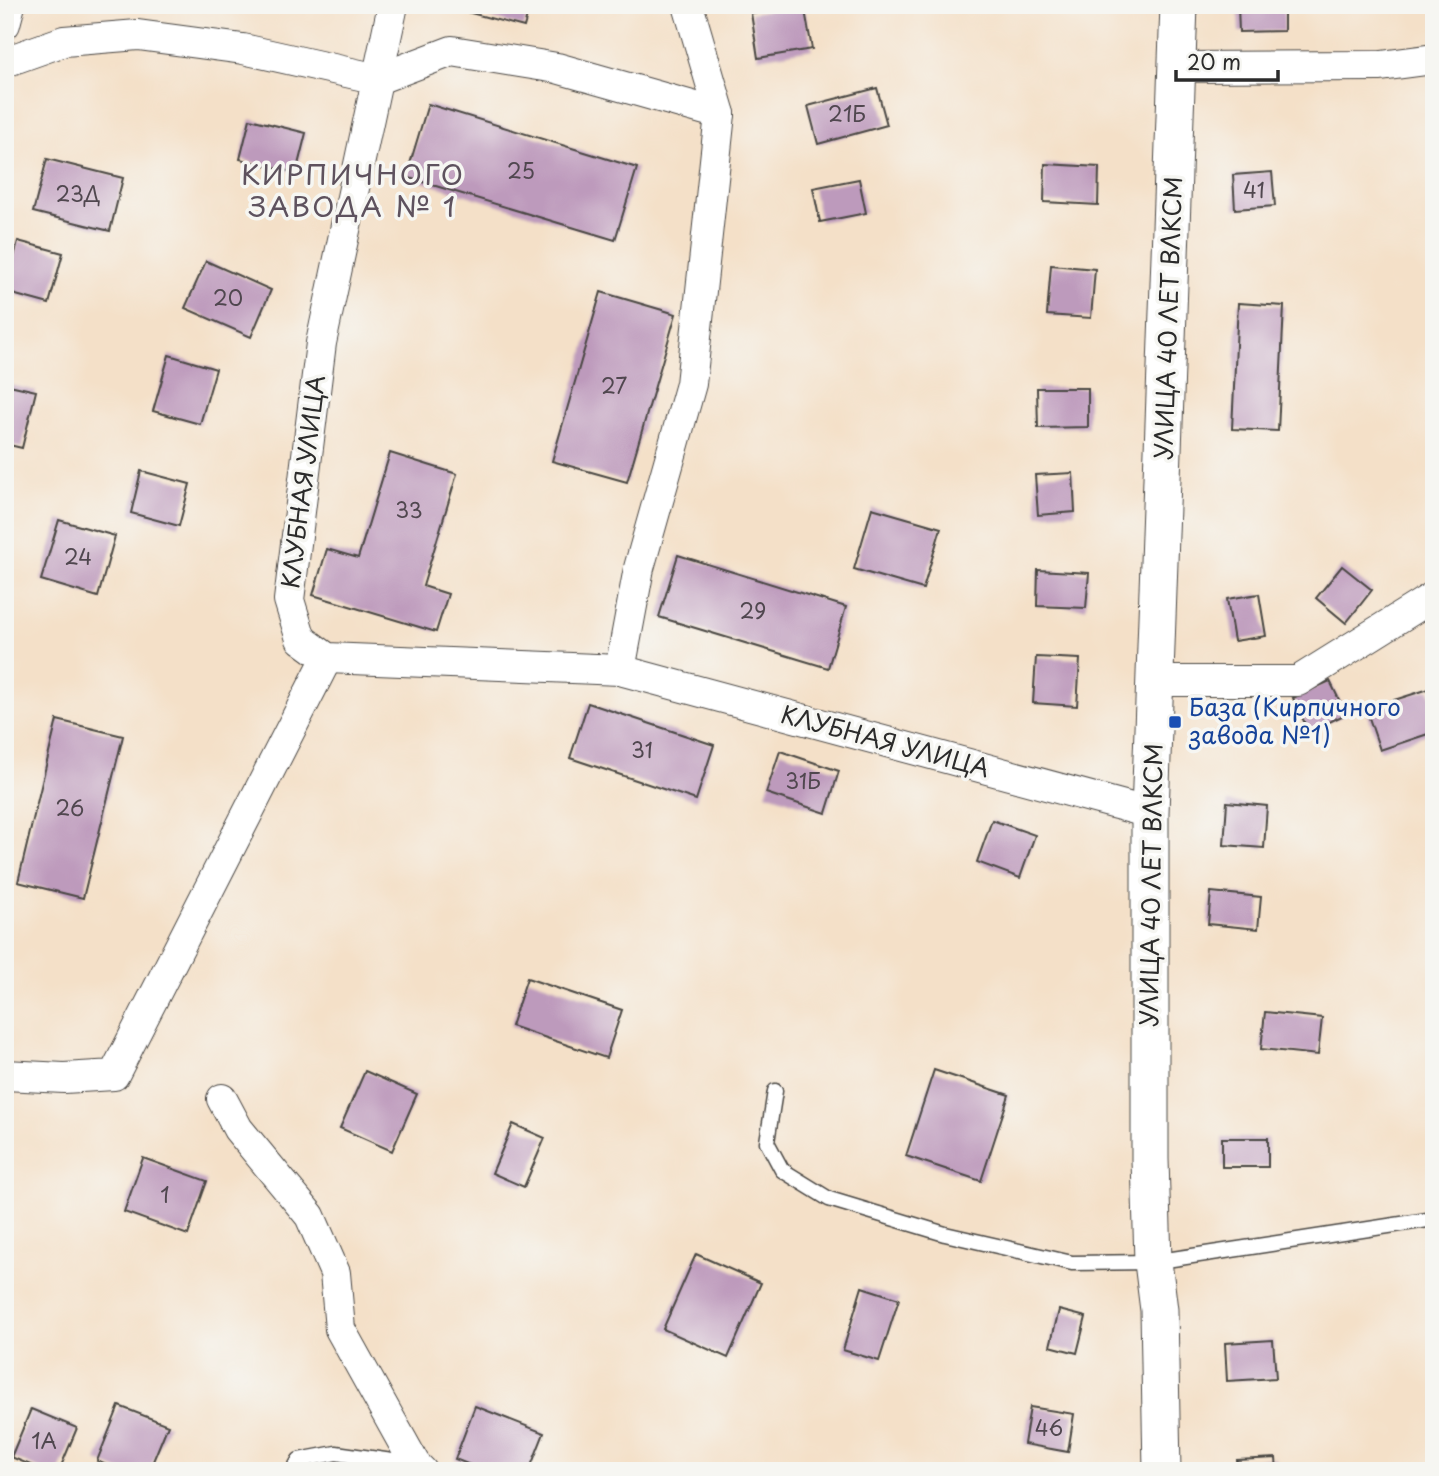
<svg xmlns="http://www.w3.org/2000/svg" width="1439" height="1476" viewBox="0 0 1439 1476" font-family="'Playpen Sans',sans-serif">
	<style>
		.building { fill: #bd9abc }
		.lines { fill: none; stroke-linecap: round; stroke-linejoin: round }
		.service-casing { stroke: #494643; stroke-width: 17 }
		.minor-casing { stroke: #494643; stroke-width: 32 }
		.tertiary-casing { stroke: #494643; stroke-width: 39 }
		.service { stroke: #fff; stroke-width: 14 }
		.minor { stroke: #fff; stroke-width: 30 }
		.tertiary { stroke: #fff; stroke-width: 37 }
		.transit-dot { fill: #1a4fb4; stroke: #f6f6f2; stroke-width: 2.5 }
		.labels { text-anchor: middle; stroke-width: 7; stroke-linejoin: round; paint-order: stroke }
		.number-label { font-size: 21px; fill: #50474f }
		.street-label { font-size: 24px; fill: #2b2b2b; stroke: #f6f6f2 }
		.transit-label { font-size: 24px; fill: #164399; stroke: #f6f6f2; text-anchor: start }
		.quarter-label { font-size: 28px; letter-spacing: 2px; fill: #5e525e; stroke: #f6f6f2 }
	</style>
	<rect width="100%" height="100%" fill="#f6f6f2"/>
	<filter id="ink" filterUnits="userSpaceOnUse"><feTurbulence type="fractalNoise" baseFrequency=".0143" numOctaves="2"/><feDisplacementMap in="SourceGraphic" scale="14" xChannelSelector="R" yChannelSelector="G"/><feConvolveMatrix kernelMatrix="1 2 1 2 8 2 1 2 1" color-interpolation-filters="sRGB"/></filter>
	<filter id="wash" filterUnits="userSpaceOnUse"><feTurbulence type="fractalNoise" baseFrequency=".00686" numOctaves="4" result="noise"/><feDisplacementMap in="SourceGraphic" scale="28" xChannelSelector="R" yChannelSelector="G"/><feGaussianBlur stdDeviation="1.57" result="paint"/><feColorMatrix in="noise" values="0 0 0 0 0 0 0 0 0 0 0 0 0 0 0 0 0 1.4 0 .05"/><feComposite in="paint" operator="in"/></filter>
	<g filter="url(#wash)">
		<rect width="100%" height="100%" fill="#f4e0c8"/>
		<g id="blocks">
			<!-- building -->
			<g class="building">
				<path d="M 453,5 L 530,5 L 524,27 L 452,8 Z"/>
				<path d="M 804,5 L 812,49 L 758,58 L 751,13 Z"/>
				<path d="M 1238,5 L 1284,5 L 1284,31 L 1239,32 Z"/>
				<path d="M 877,88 L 887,125 L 818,144 L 808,106 Z"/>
				<path d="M 428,104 L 637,168 L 615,240 L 406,177 Z"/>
				<path d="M 250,119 L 306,133 L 296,173 L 240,159 Z"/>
				<path d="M 47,159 L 123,178 L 110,231 L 33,212 Z"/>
				<path d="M 1045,164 L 1099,167 L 1098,205 L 1044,202 Z"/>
				<path d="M 1272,172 L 1275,206 L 1235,209 L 1233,175 Z"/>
				<path d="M 859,179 L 866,213 L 820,222 L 813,188 Z"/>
				<path d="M 18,241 L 63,253 L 49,304 L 5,292 Z"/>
				<path d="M 206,261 L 271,290 L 251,337 L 185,308 Z"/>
				<path d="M 1051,265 L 1095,269 L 1091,318 L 1047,315 Z"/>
				<path d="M 601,292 L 676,314 L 627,482 L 552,461 Z"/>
				<path d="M 1238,303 L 1284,306 L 1278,431 L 1232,429 Z"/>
				<path d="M 169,355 L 216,369 L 200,424 L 153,411 Z"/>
				<path d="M 5,384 L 36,391 L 22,448 L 5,444 Z"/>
				<path d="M 1037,388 L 1088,388 L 1088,427 L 1038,428 Z"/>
				<path d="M 390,453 L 457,474 L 423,586 L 448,594 L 436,632 L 313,595 L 327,549 L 358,558 Z"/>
				<path d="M 141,471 L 190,484 L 179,526 L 131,513 Z"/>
				<path d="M 1073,473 L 1075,512 L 1038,515 L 1035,475 Z"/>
				<path d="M 872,508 L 941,528 L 923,589 L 854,569 Z"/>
				<path d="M 59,520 L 115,536 L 98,597 L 41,580 Z"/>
				<path d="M 678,555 L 846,607 L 828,668 L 659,617 Z"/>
				<path d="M 1342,566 L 1372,590 L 1346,623 L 1316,598 Z"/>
				<path d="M 1038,570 L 1089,573 L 1086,608 L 1037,606 Z"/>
				<path d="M 1259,594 L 1266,636 L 1234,641 L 1227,599 Z"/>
				<path d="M 1036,657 L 1080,659 L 1077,706 L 1033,703 Z"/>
				<path d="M 1330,681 L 1346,714 L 1309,732 L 1293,698 Z"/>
				<path d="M 1429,689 L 1434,702 L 1434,732 L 1380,750 L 1366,709 Z"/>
				<path d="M 588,703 L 714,745 L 696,800 L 570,758 Z"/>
				<path d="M 57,720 L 123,736 L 83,898 L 18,882 Z"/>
				<path d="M 780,751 L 839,771 L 826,813 L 766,793 Z"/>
				<path d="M 1227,802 L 1267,806 L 1264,848 L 1224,845 Z"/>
				<path d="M 992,820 L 1035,835 L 1020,878 L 977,862 Z"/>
				<path d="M 1211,892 L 1261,897 L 1258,929 L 1208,924 Z"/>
				<path d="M 527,978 L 622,1010 L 606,1058 L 511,1026 Z"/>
				<path d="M 1265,1012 L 1322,1018 L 1318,1055 L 1261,1049 Z"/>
				<path d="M 934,1070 L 1009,1095 L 981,1181 L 906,1156 Z"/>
				<path d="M 365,1071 L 417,1094 L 392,1151 L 340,1128 Z"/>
				<path d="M 513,1124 L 545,1138 L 524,1187 L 492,1173 Z"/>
				<rect x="1222" y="1138" width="46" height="29"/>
				<path d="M 143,1158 L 207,1181 L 188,1235 L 124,1212 Z"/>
				<path d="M 696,1254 L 761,1283 L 728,1358 L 663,1329 Z"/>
				<path d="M 862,1287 L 899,1299 L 879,1361 L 843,1350 Z"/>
				<path d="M 1059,1310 L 1086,1317 L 1077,1353 L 1050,1346 Z"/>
				<path d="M 1273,1340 L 1276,1378 L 1227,1381 L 1225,1343 Z"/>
				<path d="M 119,1406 L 168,1425 L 149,1471 L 120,1471 L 97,1461 Z"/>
				<path d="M 475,1406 L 544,1433 L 529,1471 L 485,1471 L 455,1459 Z"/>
				<path d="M 1030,1407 L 1074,1414 L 1068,1452 L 1024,1444 Z"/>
				<path d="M 31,1409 L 77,1428 L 59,1471 L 45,1471 L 11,1457 Z"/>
				<path d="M 1276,1458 L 1277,1471 L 1238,1471 L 1237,1460 Z"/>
			</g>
		</g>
	</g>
	<g filter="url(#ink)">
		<use href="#blocks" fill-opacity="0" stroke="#494643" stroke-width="2"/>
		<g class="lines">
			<!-- service casing -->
			<g class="service-casing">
				<g id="service">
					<path d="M 775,1091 L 767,1142 L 782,1170 L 829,1199 L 945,1234 L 1072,1263 L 1153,1262 L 1434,1219"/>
					<path d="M 293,1471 L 299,1460 L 336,1453 L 413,1464"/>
				</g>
			</g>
			<!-- minor casing -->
			<g class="minor-casing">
				<g id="minor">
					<path d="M 393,5 L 321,343 L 289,600 L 301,639 L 327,658 L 620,670 L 1150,813"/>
					<path d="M 5,24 L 10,5"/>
					<path d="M 5,62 L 64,41 L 138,35 L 243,49 L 378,79 L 452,51 L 557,68 L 720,114"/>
					<path d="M 1178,67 L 1381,66 L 1434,59"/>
					<path d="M 620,670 L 639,568 L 691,384 L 720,114 L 688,5"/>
					<path d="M 1155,681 L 1298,681 L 1434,596"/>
					<path d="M 5,1075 L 64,1078 L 114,1075 L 327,658"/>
					<path d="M 222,1099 L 238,1129 L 310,1216 L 335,1273 L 340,1329 L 415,1464 L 422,1471"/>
				</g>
			</g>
			<!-- tertiary casing -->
			<g class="tertiary-casing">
				<path id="tertiary" d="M 1162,1471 L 1159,1310 L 1153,1262 L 1150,1159 L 1150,813 L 1179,5"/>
			</g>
			<!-- service -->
			<use href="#service" class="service"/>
			<!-- minor -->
			<use href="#minor" class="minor"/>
			<!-- tertiary -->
			<use href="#tertiary" class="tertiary"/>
		</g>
	</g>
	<!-- markers -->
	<rect class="transit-dot" x="1168" y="715" width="14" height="14" rx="3.5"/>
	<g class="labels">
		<!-- number labels -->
		<g class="number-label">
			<text x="847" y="122">21Б</text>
			<text x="521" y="179">25</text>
			<text x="1254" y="198">41</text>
			<text x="78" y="202">23Д</text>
			<text x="228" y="306">20</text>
			<text x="614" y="394">27</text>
			<text x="409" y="518">33</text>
			<text x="78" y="565">24</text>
			<text x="753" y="619">29</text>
			<text x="642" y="758">31</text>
			<text x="803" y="789">31Б</text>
			<text x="70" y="816">26</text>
			<text x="165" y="1203">1</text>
			<text x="1049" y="1436">46</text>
			<text x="44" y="1449">1А</text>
		</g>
		<!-- street labels -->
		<g class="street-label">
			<text transform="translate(1169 318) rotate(-88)" y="8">УЛИЦА 40 ЛЕТ ВЛКСМ</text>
			<text transform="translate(304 482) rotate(-83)" y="8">КЛУБНАЯ УЛИЦА</text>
			<text transform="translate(885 742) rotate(15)" y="8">КЛУБНАЯ УЛИЦА</text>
			<text transform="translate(1152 885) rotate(-89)" y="8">УЛИЦА 40 ЛЕТ ВЛКСМ</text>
		</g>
		<!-- transit labels -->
		<g class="transit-label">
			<text x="1189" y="716">База (Кирпичного<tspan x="1189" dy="28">завода №1)</tspan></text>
		</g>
		<!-- quarter labels -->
		<g class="quarter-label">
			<text x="353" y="185">КИРПИЧНОГО<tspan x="353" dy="32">ЗАВОДА № 1</tspan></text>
		</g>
	</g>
	<!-- margin -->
	<rect width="1439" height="1476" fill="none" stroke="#f6f6f2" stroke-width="28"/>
	<!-- scale -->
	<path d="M1176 70v10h102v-10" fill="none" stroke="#2b2b2b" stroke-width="3.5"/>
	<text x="1187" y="70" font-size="21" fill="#2b2b2b" stroke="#f6f6f2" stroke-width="5" paint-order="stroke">20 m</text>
</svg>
